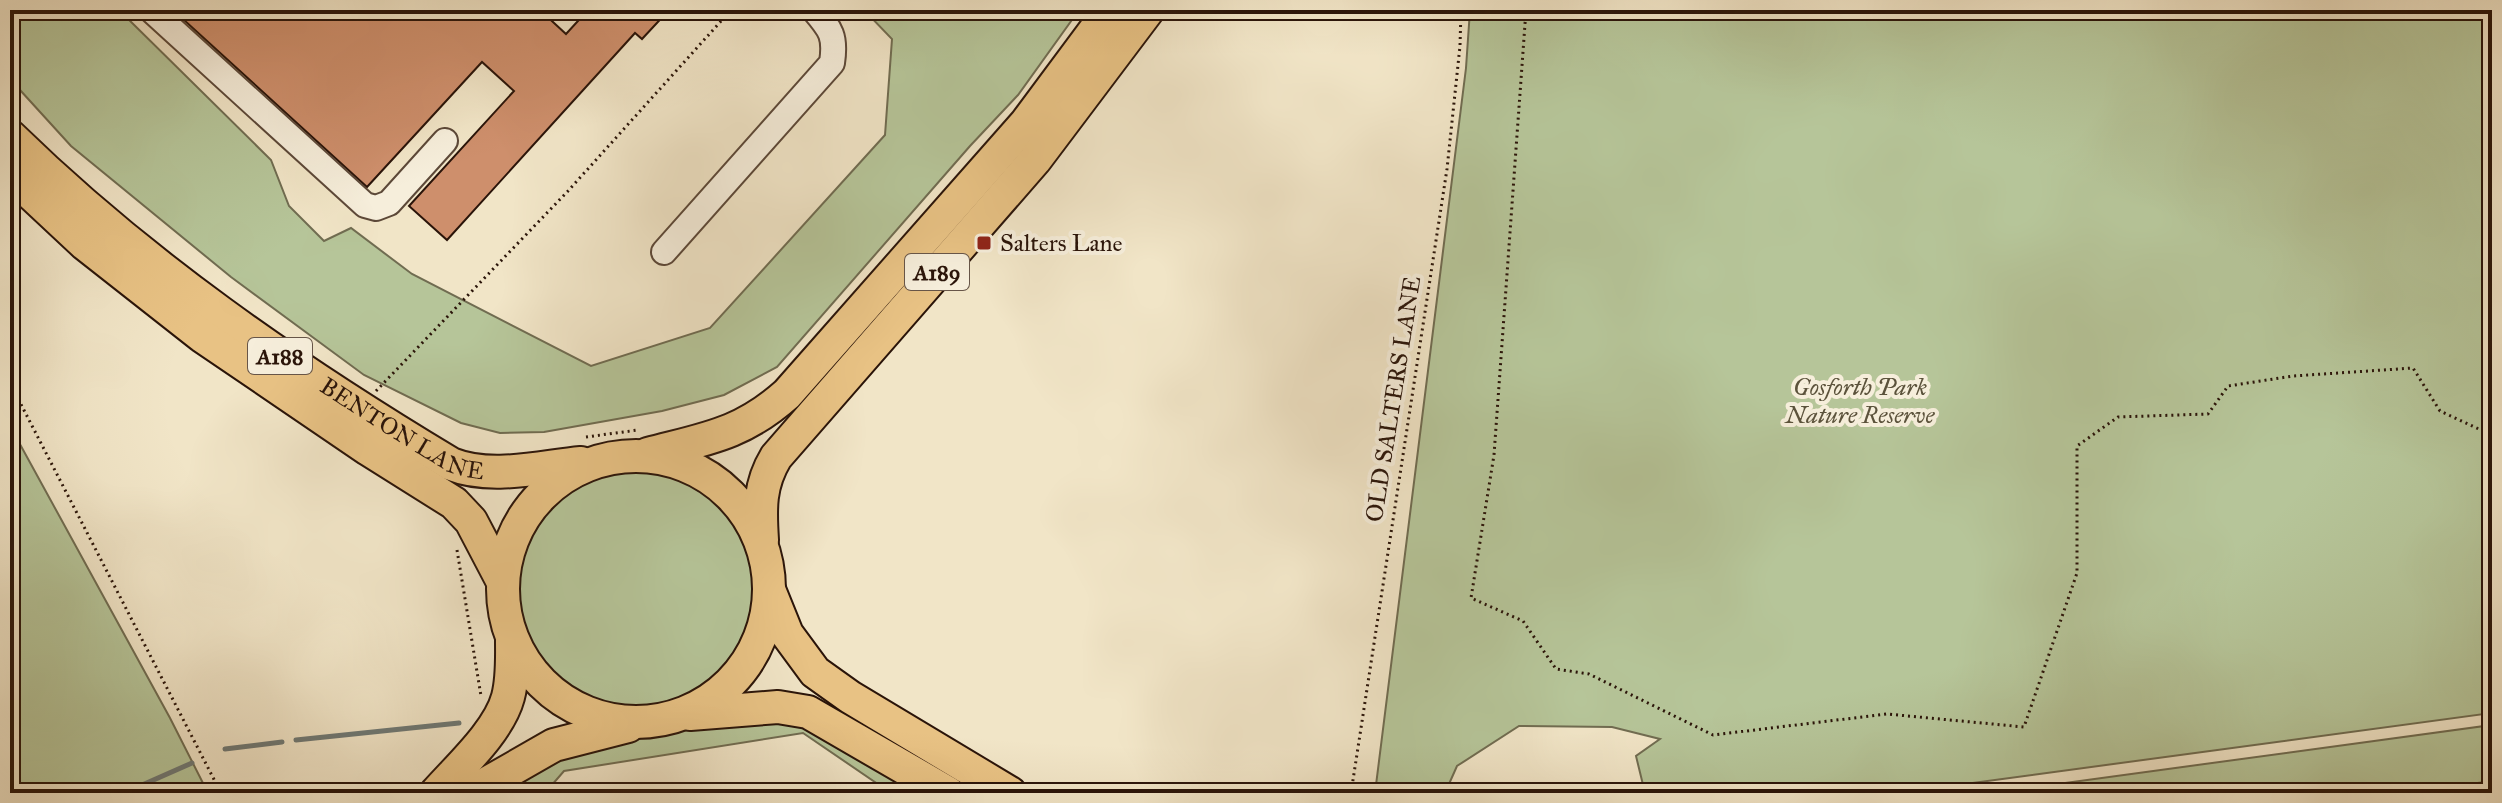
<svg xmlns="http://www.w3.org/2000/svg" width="2502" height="803" viewBox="0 0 2502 803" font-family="'IM FELL Great Primer',serif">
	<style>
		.green { fill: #b6c599; stroke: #706c51; stroke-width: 2 }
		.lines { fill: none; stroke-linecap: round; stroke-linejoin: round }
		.stream { stroke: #6f7975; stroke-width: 5 }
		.building { fill: #ce8f6c; stroke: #2a1409; stroke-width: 2 }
		.minor-casing { stroke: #5c4838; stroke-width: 28 }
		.major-casing { stroke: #2a1409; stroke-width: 36 }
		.path { stroke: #2a1409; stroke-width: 3; stroke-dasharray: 2 4; stroke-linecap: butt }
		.minor { stroke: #f6eedb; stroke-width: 24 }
		.major { stroke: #e8c284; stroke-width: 32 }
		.poi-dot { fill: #8f2418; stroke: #f6eedb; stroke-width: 3 }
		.labels { text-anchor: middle; stroke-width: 8; stroke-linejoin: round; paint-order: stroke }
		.shield { fill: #f6eedb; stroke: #675548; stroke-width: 2 }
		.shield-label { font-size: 22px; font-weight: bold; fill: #2a1409 }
		.poi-label { font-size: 24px; fill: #2a1409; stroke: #f6eedb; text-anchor: start }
		.park-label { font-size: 24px; font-style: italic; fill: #5b523b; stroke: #f6eedb }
		.street-label { font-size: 24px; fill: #2a1409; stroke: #f6eedb }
	</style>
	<rect width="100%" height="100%" fill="#f1e5c7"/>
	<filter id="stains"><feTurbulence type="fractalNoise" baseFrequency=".0025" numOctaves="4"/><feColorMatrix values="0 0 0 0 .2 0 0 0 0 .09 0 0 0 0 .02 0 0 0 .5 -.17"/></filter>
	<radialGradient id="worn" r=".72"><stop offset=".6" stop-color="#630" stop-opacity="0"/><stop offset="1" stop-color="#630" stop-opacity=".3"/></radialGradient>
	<!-- green -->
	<g class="green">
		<path d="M 10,10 L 119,10 L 271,160 L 289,206 L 324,241 L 351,228 L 412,274 L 591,366 L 710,328 L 885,135 L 892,39 L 864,10 L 1079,10 L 1018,95 L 970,146 L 777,367 L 724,395 L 662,411 L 544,432 L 500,433 L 461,423 L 364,375 L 231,277 L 71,146 L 10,79 Z"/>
		<path d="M 1470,10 L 2492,10 L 2492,713 L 1898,793 L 1645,793 L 1636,756 L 1660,739 L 1612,727 L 1519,726 L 1457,766 L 1445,793 L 1375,793 L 1466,68 Z"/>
		<path d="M 10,426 L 170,718 L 208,793 L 10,793 Z"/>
		<circle cx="636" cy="589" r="121"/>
		<path d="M 784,714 L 925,793 L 891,793 L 803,733 L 564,771 L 545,793 L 493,793 L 585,744 L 757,716 Z"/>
		<path d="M 2492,725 L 2492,781 L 2405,793 L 1991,793 Z"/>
	</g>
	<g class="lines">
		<!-- stream -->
		<g class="stream">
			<path d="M 296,740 L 459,723"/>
			<path d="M 225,749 L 282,742"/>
			<path d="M 124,793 L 192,763"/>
		</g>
	</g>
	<!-- building -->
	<path class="building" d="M 173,10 L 540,10 L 566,34 L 588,10 L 669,10 L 642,39 L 635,33 L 447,240 L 409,206 L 514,91 L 482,62 L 367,187 Z"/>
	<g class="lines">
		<!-- minor casing -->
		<g class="minor-casing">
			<g id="minor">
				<path d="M 151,10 L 365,205 L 376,208 L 389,203 L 445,141"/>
				<path d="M 664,252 L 832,63 C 836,36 831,30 814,10"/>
			</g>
		</g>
		<!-- major casing -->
		<g class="major-casing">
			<g id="major">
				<path id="s1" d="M 10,136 C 142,265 293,369 451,464 C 491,480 539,467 581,463"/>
				<path d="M 10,174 L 85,244 L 202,336 L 368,449 L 454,503 L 471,521 L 503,582"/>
				<path d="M 648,454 C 705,439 741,435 787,394 L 1026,123 L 1110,10"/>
				<circle cx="636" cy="589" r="133"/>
				<path d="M 762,540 C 760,509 759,485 776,457 L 1035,160 L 1148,10"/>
				<path d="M 770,592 L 787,634 L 815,672 L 850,697 L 1010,793"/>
				<path d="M 690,714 L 778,707 L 808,712 L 948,793"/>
				<path d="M 436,793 C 459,767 499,731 508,697 C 513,678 512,659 512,640"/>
				<path d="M 470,793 L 554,745 L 628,726"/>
			</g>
		</g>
		<!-- path -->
		<g class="path">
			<path d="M 1526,10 L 1494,455 L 1471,598 L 1523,621 L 1556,669 L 1589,674 L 1713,735 L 1887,714 L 2024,727 L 2077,573 L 2077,446 L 2118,417 L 2208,414 L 2228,386 L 2293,376 L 2413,368 L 2440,411 L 2483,431 L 2492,429"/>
			<path d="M 10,383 L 221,793"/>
			<path d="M 376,391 L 568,191 L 731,10"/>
			<path d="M 586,437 L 638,430"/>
			<path d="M 457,550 L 481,696"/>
			<path d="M 1351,793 L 1447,169 L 1460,46 L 1461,10"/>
		</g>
		<!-- minor -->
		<use href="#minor" class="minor"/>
		<!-- major -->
		<use href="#major" class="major"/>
	</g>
	<!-- markers -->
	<rect class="poi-dot" x="976" y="235" width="16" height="16" rx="4"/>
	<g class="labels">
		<!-- shield labels -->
		<g class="shield">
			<rect x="905" y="254" width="64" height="36" rx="6"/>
			<rect x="248" y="338" width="64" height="36" rx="6"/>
		</g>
		<g class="shield-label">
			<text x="937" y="280">A189</text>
			<text x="280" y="364">A188</text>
		</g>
		<!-- poi labels -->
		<g class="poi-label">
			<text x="1000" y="251">Salters Lane</text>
		</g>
		<!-- park labels -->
		<g class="park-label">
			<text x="1860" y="395">Gosforth Park<tspan x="1860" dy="28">Nature Reserve</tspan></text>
		</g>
		<!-- street labels -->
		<g class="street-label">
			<text transform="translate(1393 399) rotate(-81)" y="8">OLD SALTERS LANE</text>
			<text dy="8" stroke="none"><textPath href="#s1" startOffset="492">BENTON LANE</textPath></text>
		</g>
	</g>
	<!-- margin -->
	<rect width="2502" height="803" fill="none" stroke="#f1e5c7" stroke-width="40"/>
	<rect x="12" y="12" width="2478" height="779" fill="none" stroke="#2a1409" stroke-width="4"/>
	<rect x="20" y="20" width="2462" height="763" fill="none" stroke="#2a1409" stroke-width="2"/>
	<rect width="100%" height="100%" filter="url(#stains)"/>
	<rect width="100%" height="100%" fill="url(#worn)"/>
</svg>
